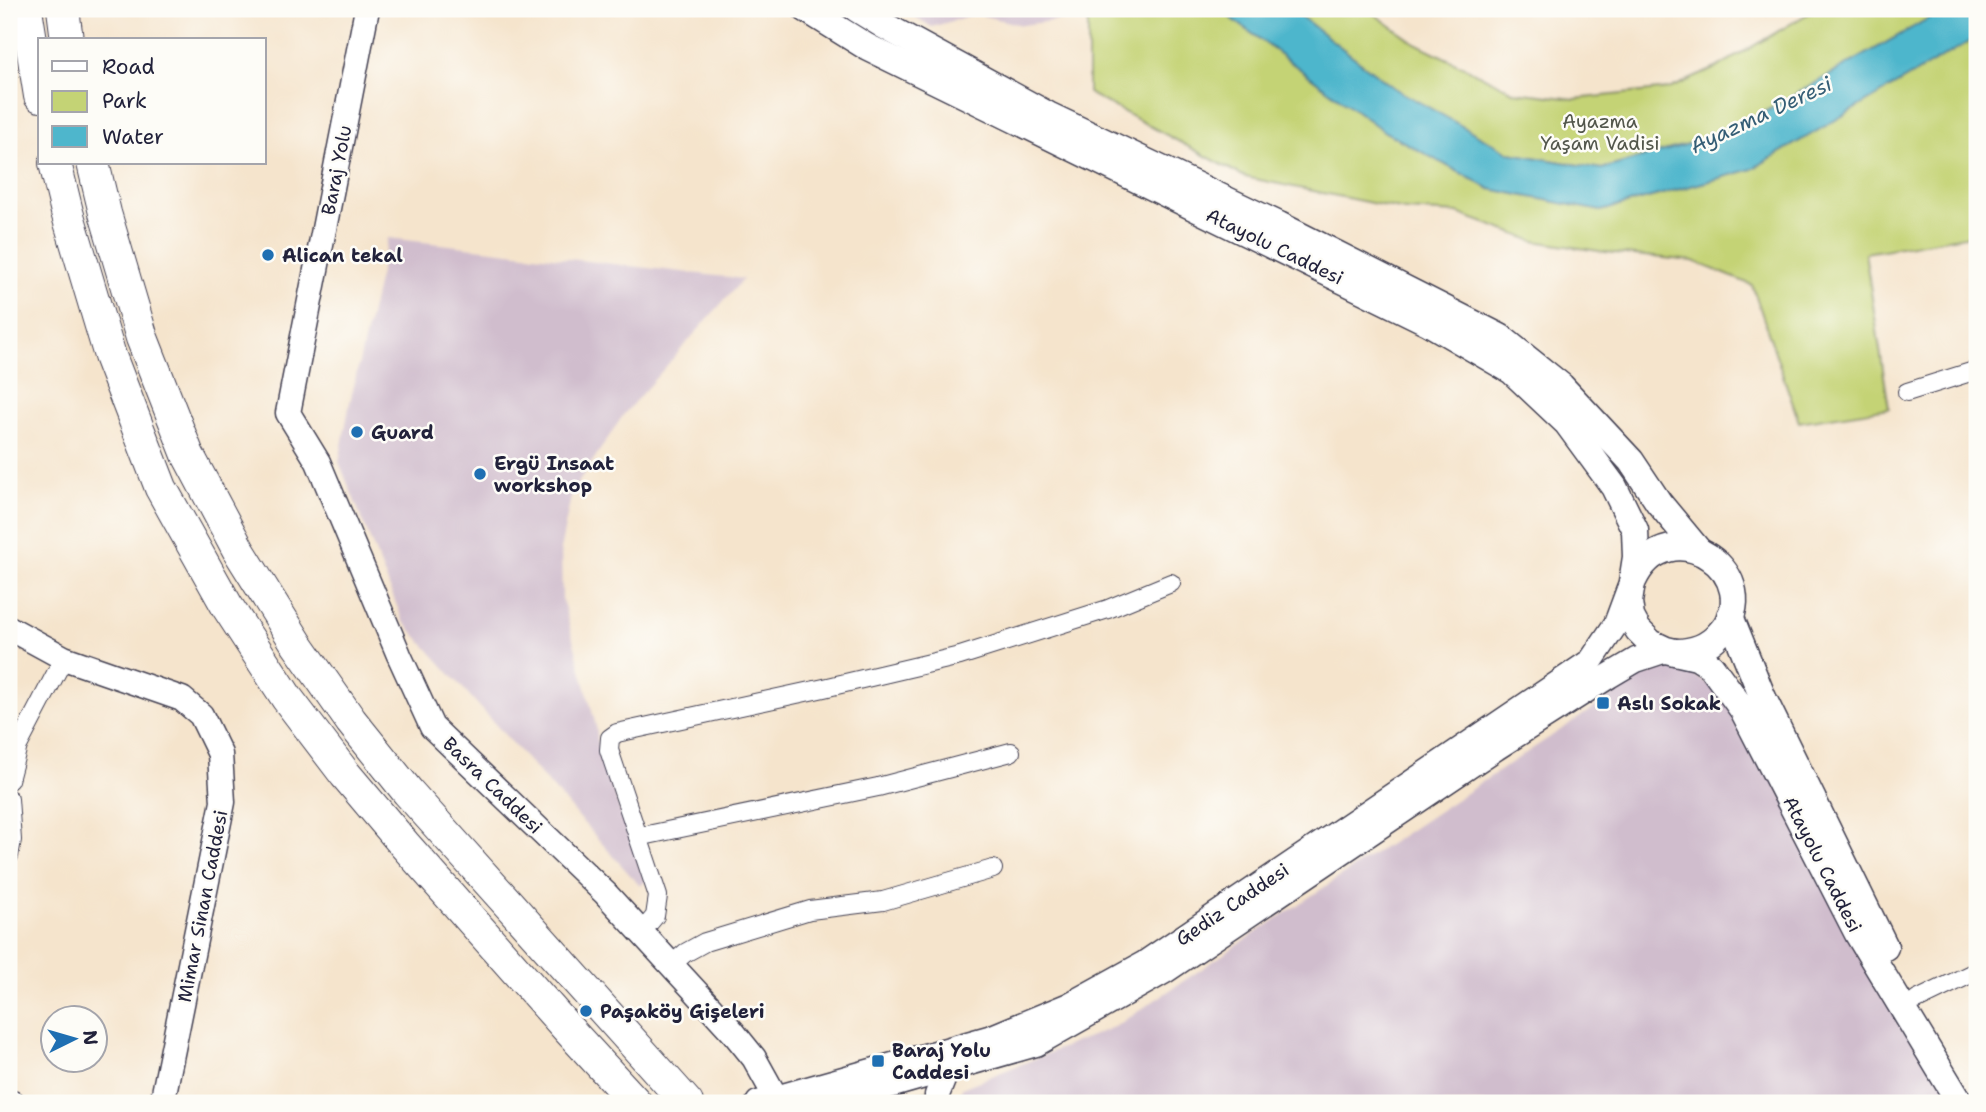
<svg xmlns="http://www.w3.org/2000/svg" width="1986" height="1112" viewBox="0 0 1986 1112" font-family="'Shantell Sans',sans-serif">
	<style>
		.industrial { fill: #d0bdcd }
		.green { fill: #c4d375; stroke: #737a58; stroke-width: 2 }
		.water { fill: #4eb6cc; stroke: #386c84; stroke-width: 2 }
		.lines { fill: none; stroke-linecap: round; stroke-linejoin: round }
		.street-casing { stroke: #423f51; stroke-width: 20 }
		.secondary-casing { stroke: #423f51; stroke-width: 27 }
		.primary-casing { stroke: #423f51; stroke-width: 29 }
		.highway-casing { stroke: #423f51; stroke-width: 34 }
		.street { stroke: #fff; stroke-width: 18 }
		.secondary { stroke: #fff; stroke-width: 24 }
		.primary { stroke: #fff; stroke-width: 26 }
		.highway { stroke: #fff; stroke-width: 32 }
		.poi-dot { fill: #1f6fb2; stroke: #fdfcf7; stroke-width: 2.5 }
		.labels { text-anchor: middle; stroke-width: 5; stroke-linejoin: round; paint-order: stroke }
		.park-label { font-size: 19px; fill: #53574c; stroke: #fdfcf7 }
		.street-label { font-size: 19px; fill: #22223b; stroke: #fdfcf7 }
		.poi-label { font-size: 19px; font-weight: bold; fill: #22223b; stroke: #fdfcf7; text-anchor: start }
		.water-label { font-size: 21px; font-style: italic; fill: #345d75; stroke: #fdfcf7 }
	</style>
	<rect width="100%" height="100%" fill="#fdfcf7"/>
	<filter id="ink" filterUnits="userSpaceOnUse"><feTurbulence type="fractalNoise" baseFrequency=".0143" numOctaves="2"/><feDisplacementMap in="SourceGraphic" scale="14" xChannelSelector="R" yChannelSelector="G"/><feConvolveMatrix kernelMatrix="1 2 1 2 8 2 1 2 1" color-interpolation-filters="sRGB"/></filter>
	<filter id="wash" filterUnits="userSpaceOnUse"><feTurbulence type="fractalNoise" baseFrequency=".00686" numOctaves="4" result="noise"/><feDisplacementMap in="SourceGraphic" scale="28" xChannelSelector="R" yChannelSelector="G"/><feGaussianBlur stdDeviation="1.57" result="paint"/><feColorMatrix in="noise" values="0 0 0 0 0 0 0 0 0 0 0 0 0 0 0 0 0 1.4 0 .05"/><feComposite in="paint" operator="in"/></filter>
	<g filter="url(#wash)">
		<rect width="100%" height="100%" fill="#f5e4cc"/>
		<!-- industrial -->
		<g class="industrial">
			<path d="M 902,9 L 1088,9 L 1088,16 L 1022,25 L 975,14 L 932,27 Z"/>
			<path d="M 388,238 L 743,279 L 624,414 L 572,492 L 561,545 L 562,598 L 596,726 L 599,752 L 646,881 L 640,886 L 403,621 L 339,462 L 350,402 Z"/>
			<path d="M 1676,665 L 1723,692 L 1958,1103 L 955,1103 L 962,1088 L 1116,1026 L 1640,677 Z"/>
		</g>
		<!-- green -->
		<g class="green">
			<path d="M 1088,9 L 1219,9 L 1385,132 L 1490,189 L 1601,211 L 1752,169 L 1977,37 L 1977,234 L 1865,253 L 1889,408 L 1799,422 L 1752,285 L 1693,261 L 1605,252 L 1534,241 L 1457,213 L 1405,210 L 1245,177 L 1088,93 Z"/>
			<path d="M 1291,9 L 1367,9 L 1415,43 L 1515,92 L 1575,99 L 1669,89 L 1716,68 L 1816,9 L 1945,9 L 1730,132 L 1602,169 L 1510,153 L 1394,88 Z"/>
			<path d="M 931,1090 L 929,1103 L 879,1103 Z"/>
		</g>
		<!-- water -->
		<path class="water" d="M 1219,9 L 1291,9 L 1394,88 L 1510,153 L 1602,169 L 1730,132 L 1945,9 L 1977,9 L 1977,37 L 1752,169 L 1601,211 L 1490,189 L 1385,132 Z"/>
	</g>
	<g filter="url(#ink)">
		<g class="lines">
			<!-- street casing -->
			<g class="street-casing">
				<g id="street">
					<path d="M 1907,392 L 1977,370"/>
					<path d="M 9,780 L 18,746 L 64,658"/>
					<path d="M 9,799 L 12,840 L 9,856"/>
					<path d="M 638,837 L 878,787 L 1011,752"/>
					<path d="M 641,933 L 655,916 L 658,896 L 609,750 L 610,738 L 617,733 L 824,688 L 960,656 L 1108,609 L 1171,583"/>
					<path d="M 671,965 L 685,953 L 705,942 L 810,910 L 883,901 L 993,869"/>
					<path d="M 1917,1000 L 1977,971"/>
				</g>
			</g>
			<!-- secondary casing -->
			<g class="secondary-casing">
				<g id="secondary">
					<path d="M 367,9 L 288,413 L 318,462 L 399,655 L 432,727 L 605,893 L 733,1032 L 754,1058 L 779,1103"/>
					<path d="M 9,628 L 64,658 L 182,699 L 201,715 L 220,754 L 223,802 L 162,1103"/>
					<path d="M 9,1102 L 12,1103"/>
					<path d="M 758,1103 L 992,1037 L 1069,1005 L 1145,963 L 1591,661 L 1616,624 L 1629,589"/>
					<path d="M 830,1103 L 1036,1044 L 1165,971 L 1496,748 L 1609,676 L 1636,660 L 1666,650"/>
					<path d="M 937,1103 L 937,1095 L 947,1070"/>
				</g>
			</g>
			<!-- primary casing -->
			<g class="primary-casing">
				<g id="primary">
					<path d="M 806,9 L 867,47 L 1428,322 L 1512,371 L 1567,423 L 1614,487 L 1635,530 L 1636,557 L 1629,602 L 1631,617 L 1638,630 L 1651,643 L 1666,650 L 1697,657 L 1711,666 L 1743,710 L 1858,934 L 1960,1103"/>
					<path d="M 857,9 L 883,25 L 1048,115 L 1279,225 L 1500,337 L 1561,386 L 1631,461 L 1659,503 L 1698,550"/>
					<path d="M 1633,581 C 1669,503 1772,578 1719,634 C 1708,647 1693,652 1676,652"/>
					<path d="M 1730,616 L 1763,698 L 1885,947"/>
				</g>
			</g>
			<!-- highway casing -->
			<g class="highway-casing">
				<g id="highway">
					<path d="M 26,9 L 40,96"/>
					<path d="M 63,9 L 67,40"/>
					<path d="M 55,163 L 67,212 L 110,356 L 161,488 L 227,606 L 287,698 L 345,774 L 404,844 L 567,1028 L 636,1103"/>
					<path d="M 93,163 L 105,213 L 142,338 L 188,455 L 239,551 L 297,644 L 351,721 L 408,792 L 687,1103"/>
				</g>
			</g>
			<!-- street -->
			<use href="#street" class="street"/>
			<!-- secondary -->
			<use href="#secondary" class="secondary"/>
			<!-- primary -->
			<use href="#primary" class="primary"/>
			<!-- highway -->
			<use href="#highway" class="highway"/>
		</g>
	</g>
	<!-- markers -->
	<g class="poi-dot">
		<circle cx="268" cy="255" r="7"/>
		<circle cx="357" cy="432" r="7"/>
		<circle cx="480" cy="474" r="7"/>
		<rect x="1596" y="696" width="14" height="14" rx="3.5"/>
		<circle cx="586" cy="1011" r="7"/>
		<rect x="871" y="1054" width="14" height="14" rx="3.5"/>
	</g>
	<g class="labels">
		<!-- park labels -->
		<g class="park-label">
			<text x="1600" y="128">Ayazma<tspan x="1600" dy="22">Yaşam Vadisi</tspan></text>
		</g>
		<!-- street labels -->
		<g class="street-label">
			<text transform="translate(336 170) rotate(-79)" y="7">Baraj Yolu</text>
			<text transform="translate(1275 246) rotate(26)" y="7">Atayolu Caddesi</text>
			<text transform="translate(493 785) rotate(44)" y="7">Basra Caddesi</text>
			<text transform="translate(1823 864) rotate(63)" y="7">Atayolu Caddesi</text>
			<text transform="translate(1232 904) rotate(-34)" y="7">Gediz Caddesi</text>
			<text transform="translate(202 906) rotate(-79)" y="7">Mimar Sinan Caddesi</text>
		</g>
		<!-- poi labels -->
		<g class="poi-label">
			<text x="282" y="262">Alican tekal</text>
			<text x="371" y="439">Guard</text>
			<text x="494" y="470">Ergü Insaat<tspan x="494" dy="22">workshop</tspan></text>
			<text x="1617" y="710">Aslı Sokak</text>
			<text x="600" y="1018">Paşaköy Gişeleri</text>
			<text x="892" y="1057">Baraj Yolu<tspan x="892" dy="22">Caddesi</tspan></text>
		</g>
		<!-- water labels -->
		<g class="water-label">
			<text transform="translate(1761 115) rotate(-25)" y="7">Ayazma Deresi</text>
		</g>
	</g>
	<!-- margin -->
	<rect width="1986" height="1112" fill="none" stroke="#fdfcf7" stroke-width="35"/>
	<!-- legend -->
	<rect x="38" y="38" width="228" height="126" fill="#fdfcf7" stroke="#a5a5ac" stroke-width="2"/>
	<rect x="52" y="61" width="35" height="10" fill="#ffffff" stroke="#a5a5ac" stroke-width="2"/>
	<text x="102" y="74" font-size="21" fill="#22223b">Road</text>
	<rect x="52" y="91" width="35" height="21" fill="#c4d375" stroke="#a5a5ac" stroke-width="2"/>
	<text x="102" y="108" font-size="21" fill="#22223b">Park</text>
	<rect x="52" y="126" width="35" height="21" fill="#4eb6cc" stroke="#a5a5ac" stroke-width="2"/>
	<text x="102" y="144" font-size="21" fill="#22223b">Water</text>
	<!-- north arrow -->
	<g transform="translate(74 1039) rotate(85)"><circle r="33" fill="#fdfcf7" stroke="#a5a5ac" stroke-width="2"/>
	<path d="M0-5L12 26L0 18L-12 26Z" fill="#1f6fb2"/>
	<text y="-10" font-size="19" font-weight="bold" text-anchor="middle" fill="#22223b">N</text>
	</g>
</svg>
